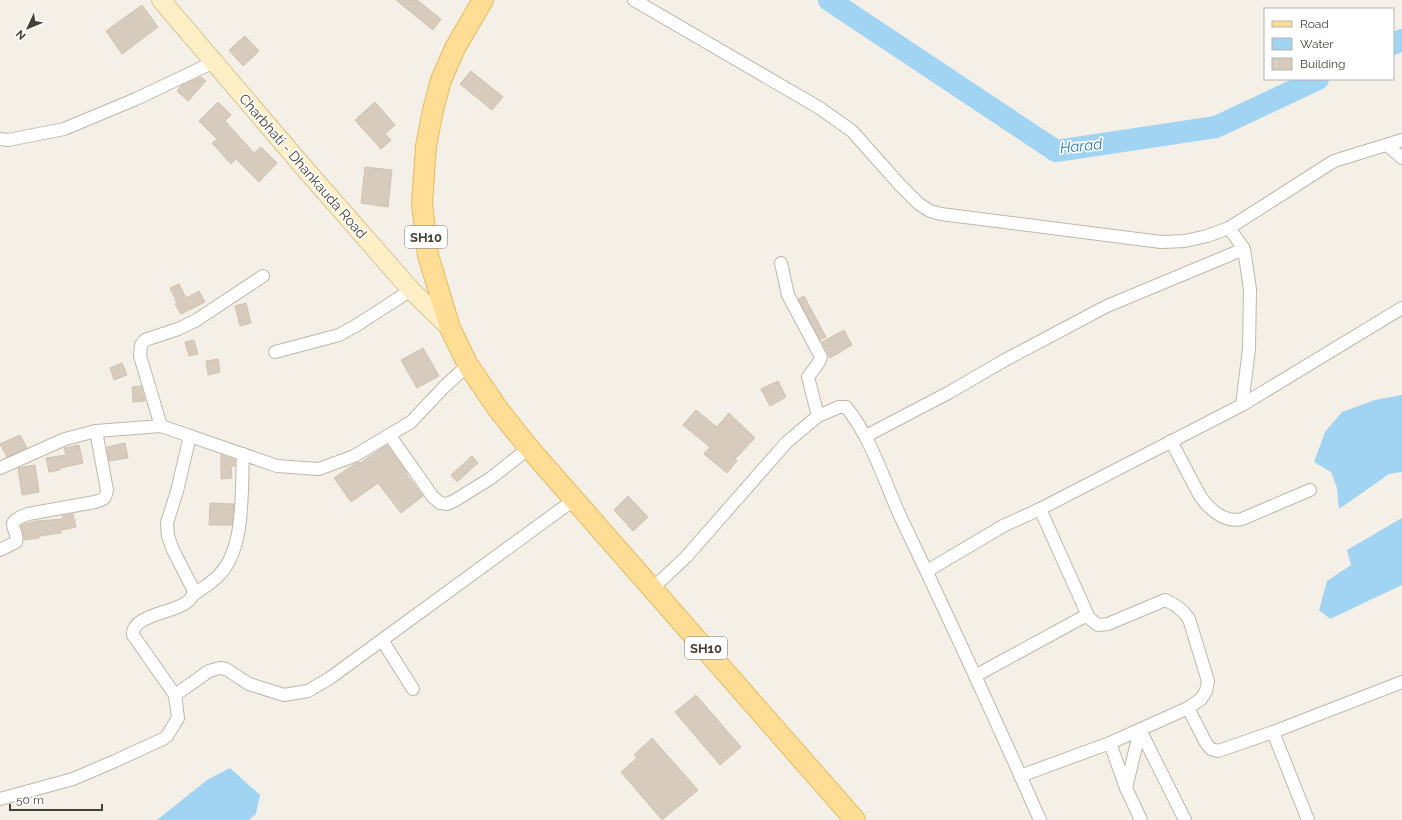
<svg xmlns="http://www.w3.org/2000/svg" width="1402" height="820" viewBox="0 0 1402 820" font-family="Raleway,sans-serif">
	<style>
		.water { fill: #a1d4f3 }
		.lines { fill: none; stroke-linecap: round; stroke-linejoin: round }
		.river { stroke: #a1d4f3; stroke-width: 22 }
		.building { fill: #d6cbbc; stroke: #d1c3af }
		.street-casing { stroke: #c0b7a9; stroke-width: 14 }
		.secondary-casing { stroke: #d8c597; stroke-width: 20 }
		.primary-casing { stroke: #e7bb62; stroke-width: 22 }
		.street { stroke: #fff; stroke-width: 12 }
		.secondary { stroke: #ffefc6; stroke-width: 18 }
		.primary { stroke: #ffdd95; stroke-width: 20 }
		.labels { text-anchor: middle; stroke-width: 3.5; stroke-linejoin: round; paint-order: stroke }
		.shield { fill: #fff; stroke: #7e7972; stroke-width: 1 }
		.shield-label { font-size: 13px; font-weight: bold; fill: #474036 }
		.street-label { font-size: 14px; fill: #474036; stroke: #fff }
		.water-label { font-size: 15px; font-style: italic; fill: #2a7aaf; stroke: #fff }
	</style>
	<rect width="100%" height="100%" fill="#f4f0e7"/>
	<!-- water -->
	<g class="water">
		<path d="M 1402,395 L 1402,472 L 1389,474 L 1339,509 L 1337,488 L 1331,472 L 1314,462 L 1325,432 L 1342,412 L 1375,400 Z"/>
		<path d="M 1402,518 L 1402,585 L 1330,619 L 1319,610 L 1327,581 L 1351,565 L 1347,550 Z"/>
		<path d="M 230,768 L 260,795 L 256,814 L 249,820 L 157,820 L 207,780 Z"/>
	</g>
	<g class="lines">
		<!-- river -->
		<g class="river">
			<path d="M 829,0 L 1056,151 L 1216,127 L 1318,79"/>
			<path d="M 1393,44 L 1402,40"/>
		</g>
	</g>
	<!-- building -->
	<g class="building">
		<path d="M 396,0 L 417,0 L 441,19 L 433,30 Z"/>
		<path d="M 142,5 L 158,27 L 122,54 L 106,31 Z"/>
		<path d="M 245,36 L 259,51 L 243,66 L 229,50 Z"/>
		<path d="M 471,71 L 503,97 L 492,110 L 460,84 Z"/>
		<path d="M 201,77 L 206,81 L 188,101 L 177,91 L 182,85 Z"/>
		<path d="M 218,102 L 231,115 L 225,121 L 254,153 L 261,147 L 277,163 L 259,182 L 236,159 L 231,164 L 212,143 L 217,139 L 199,121 Z"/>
		<path d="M 375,102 L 395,125 L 385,134 L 391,140 L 381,149 L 355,120 Z"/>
		<path d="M 365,167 L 392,170 L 388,207 L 361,203 Z"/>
		<path d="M 179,284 L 186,298 L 199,291 L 205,302 L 181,314 L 175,304 L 177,303 L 170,288 Z"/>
		<path d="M 804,296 L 826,337 L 820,340 L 798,299 Z"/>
		<path d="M 246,303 L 251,323 L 240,326 L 235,306 Z"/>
		<path d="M 844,330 L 852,345 L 830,358 L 822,342 Z"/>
		<path d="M 194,340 L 198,354 L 189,356 L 185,342 Z"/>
		<path d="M 423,348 L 439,376 L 417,388 L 401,360 Z"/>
		<path d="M 218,359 L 220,372 L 208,375 L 206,361 Z"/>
		<path d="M 122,363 L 127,375 L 114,380 L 110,368 Z"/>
		<path d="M 778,381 L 786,397 L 770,406 L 761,389 Z"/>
		<path d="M 141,386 L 145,401 L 133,402 L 132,387 Z"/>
		<path d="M 696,410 L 717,427 L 729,413 L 755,438 L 735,459 L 737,461 L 727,473 L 704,454 L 710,447 L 683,425 Z"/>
		<path d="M 20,435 L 27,448 L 7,457 L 0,444 Z"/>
		<path d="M 125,443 L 128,458 L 109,461 L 107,447 Z"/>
		<path d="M 79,445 L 83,463 L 60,468 L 60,470 L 49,472 L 46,458 L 66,455 L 64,448 Z"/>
		<path d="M 387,445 L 407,473 L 406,474 L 423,496 L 401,513 L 378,483 L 351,502 L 334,478 L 356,463 L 359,462 L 360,463 Z"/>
		<path d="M 221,455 L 235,460 L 235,466 L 231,466 L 232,478 L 221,479 Z"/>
		<path d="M 472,456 L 478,463 L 457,482 L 451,475 Z"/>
		<path d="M 35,465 L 39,492 L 22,495 L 18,468 Z"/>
		<path d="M 628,496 L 648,517 L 633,531 L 614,510 Z"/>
		<path d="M 210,503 L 234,504 L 232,525 L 209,525 Z"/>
		<path d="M 73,514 L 76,527 L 61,530 L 61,533 L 39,536 L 39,538 L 24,540 L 24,536 L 21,526 L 23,524 L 37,521 L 63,519 L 62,516 Z"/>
		<path d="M 696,695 L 741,747 L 720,765 L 675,712 Z"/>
		<path d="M 652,738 L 698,790 L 662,820 L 621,772 L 637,758 L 634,755 Z"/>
	</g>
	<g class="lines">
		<!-- street casing -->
		<g class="street-casing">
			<g id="street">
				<path d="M 634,0 L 818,107 L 852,131 L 900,185 L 919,204 L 930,211 L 941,214 L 1161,242 L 1185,241 L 1207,236 L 1229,228 L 1334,161 L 1402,140"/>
				<path d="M 0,139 L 8,140 L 64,129 L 136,99 L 214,62"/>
				<path d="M 1387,145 L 1402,158"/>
				<path d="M 1229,228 L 1244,249 L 1250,289 L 1249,349 L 1242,405"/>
				<path d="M 781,263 L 788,295 L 821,357 C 819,365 813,369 808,377 L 818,416"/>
				<path d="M 275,352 L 339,335 L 357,325 L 411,290"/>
				<path d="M 161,426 L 140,356 L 141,345 L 145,340 L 178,329 L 195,321 L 263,276"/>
				<path d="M 390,436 L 433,497 L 440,503 L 447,504 L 454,501 L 491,478 L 529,448"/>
				<path d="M 866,436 L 950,392 L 1005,360 L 1107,306 L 1244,249"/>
				<path d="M 1171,441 L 1200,496 C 1210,510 1225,523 1242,519 L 1310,490"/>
				<path d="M 0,468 L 65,439 L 96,431 L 161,426 L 277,466 L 319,469 L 354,456 L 411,422 L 445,386 L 468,365"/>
				<path d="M 0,550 L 16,542 C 20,528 0,524 28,514 L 95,502 C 104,499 105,500 107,490 L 96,431"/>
				<path d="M 927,571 L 1003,526 L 1040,509 L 1242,405 L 1402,308"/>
				<path d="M 653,588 L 686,557 L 787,442 L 818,416 L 839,407 L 846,407 C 872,439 884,481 901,518 C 949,618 995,718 1040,820"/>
				<path d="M 193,595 C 201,589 210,584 217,577 C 246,551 241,490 243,454"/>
				<path d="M 382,640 L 413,689"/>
				<path d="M 975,676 L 1087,615"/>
				<path d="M 175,695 L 133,635 C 131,613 182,613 191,598 C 193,596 193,592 193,589 L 173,550 L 168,536 L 167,523 L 177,491 L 190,436"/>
				<path d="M 1188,708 L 1206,743 L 1211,749 L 1218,751 L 1273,732 L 1402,682"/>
				<path d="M 1140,730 L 1185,820"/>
				<path d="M 1273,732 L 1308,820"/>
				<path d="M 1110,743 L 1126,788 L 1141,820"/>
				<path d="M 1020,776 L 1110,743 L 1188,708 L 1201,699 L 1206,691 L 1208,681 L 1189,619 C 1182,609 1176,605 1165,600 L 1108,624 L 1098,625 L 1089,618 L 1040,509"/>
				<path d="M 1126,788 L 1140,730"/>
				<path d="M 0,799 L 73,779 L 115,761 L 163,739 L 167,736 L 178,718 L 175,695 L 209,671 L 220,668 L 226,669 L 249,684 L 284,695 L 308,691 L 330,678 L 575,499"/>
			</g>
		</g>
		<!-- secondary casing -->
		<g class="secondary-casing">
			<path id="secondary" d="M 161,0 L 306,170 L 411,290 L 450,328"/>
		</g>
		<!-- primary casing -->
		<g class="primary-casing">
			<path id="primary" d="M 483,0 L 455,48 L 441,80 L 433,110 L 426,146 L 422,204 L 428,255 L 450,328 L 468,365 L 498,409 L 529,448 L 855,820"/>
		</g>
		<!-- street -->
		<use href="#street" class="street"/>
		<!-- secondary -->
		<use href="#secondary" class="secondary"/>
		<!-- primary -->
		<use href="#primary" class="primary"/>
	</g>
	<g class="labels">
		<!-- shield labels -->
		<g class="shield">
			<rect x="405" y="226" width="42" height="22" rx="3"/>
			<rect x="685" y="637" width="42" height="22" rx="3"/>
		</g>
		<g class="shield-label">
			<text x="426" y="242">SH10</text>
			<text x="706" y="653">SH10</text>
		</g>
		<!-- street labels -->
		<g class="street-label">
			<text transform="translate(303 166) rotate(49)" y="5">Charbhati - Dhankauda Road</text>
		</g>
		<!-- water labels -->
		<g class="water-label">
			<text transform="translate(1081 146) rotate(-6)" y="5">Harad</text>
		</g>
	</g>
	<!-- legend -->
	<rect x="1264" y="8" width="130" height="72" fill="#ffffff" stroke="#b5b3af"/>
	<rect x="1272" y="21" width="20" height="6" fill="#ffdd95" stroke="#b5b3af"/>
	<text x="1300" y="28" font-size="12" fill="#474036">Road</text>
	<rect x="1272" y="38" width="20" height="12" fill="#a1d4f3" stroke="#b5b3af"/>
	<text x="1300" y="48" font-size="12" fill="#474036">Water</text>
	<rect x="1272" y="58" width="20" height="12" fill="#d6cbbc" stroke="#b5b3af"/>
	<text x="1300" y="68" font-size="12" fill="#474036">Building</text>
	<!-- north arrow -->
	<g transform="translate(28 28) rotate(226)" stroke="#ffffff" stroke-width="3" paint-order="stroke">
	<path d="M0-3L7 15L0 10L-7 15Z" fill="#474036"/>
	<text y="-6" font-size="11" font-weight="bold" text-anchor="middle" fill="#474036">N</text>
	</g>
	<!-- scale -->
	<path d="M10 804v6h92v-6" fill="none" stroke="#474036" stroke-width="2"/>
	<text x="16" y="804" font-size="12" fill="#474036" stroke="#ffffff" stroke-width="3" paint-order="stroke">50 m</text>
</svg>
